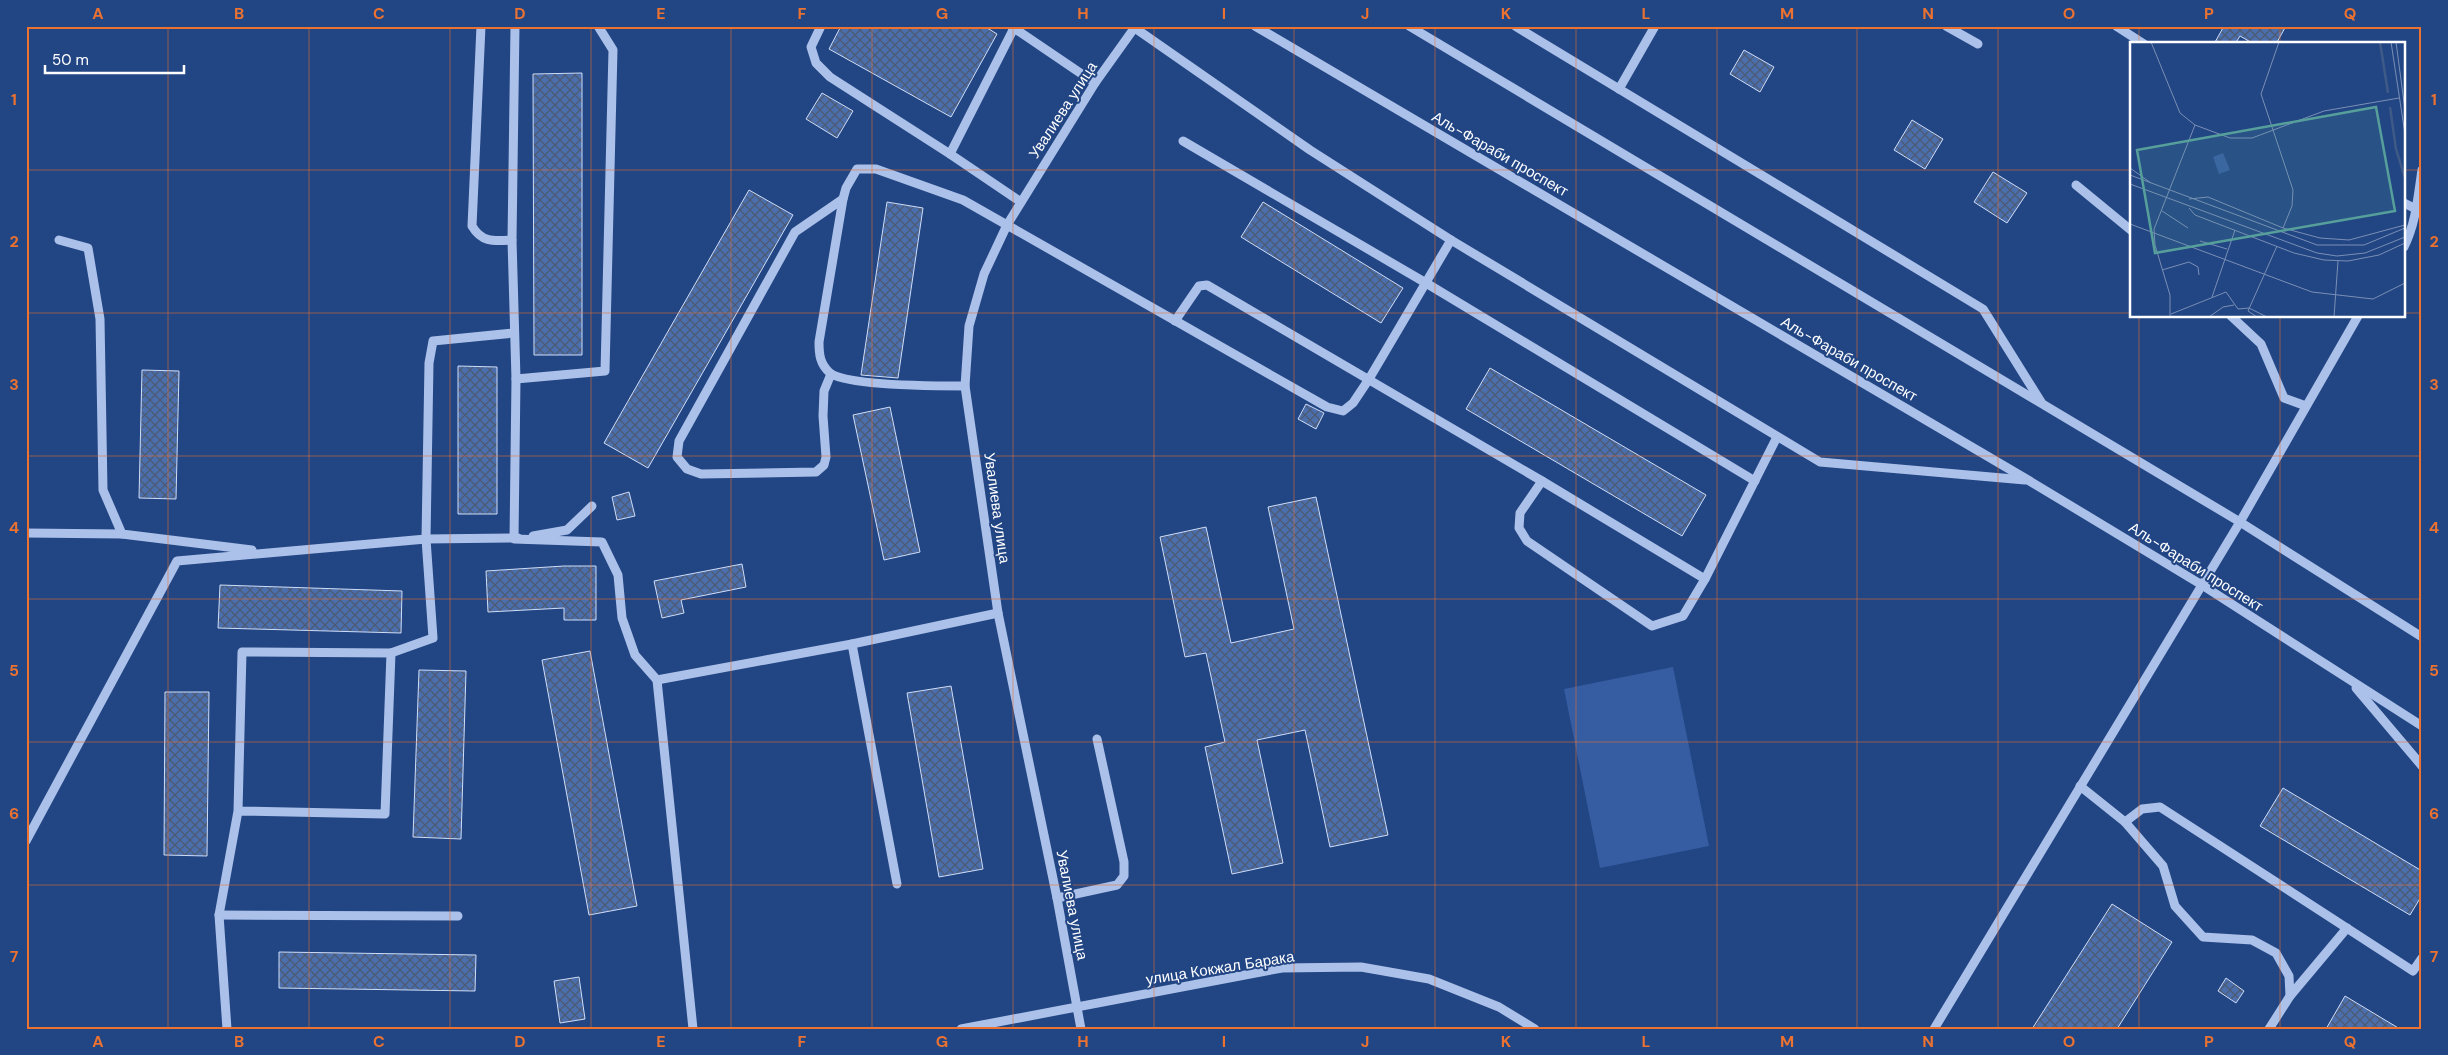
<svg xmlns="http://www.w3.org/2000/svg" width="2448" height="1055" viewBox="0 0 2448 1055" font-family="'DM Sans',sans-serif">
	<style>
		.green { fill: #365da1 }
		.building { fill: url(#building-cross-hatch); stroke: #cfddf7 }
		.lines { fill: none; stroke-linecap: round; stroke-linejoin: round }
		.minor { stroke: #abc1e9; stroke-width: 9 }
		.grid { fill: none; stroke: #eb7230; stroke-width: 1; stroke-opacity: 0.55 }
		.labels { text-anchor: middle; stroke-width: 4; stroke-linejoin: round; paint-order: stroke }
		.street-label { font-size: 15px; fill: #fff; stroke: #224584 }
		.inset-river { fill: none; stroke: #405a88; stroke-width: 2.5 }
		.inset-road { fill: none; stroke: #7a8fb5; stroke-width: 1 }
		.view { fill: #579f9a; fill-opacity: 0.15; stroke: #579f9a; stroke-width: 2.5 }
		.inset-edge { fill: none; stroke: #fff; stroke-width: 2.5 }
		.neatline { fill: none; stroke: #eb7230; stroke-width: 2 }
		.grid-label { font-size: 16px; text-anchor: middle; font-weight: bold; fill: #eb7230 }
	</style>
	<defs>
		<pattern id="building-cross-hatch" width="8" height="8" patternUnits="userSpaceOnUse" patternTransform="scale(1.25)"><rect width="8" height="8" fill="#4b6ead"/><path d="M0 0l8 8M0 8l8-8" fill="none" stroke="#4c5a73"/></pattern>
	</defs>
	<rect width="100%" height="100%" fill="#224584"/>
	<!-- green -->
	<path class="green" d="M 1673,667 L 1709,846 L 1600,868 L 1564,689 Z"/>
	<!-- building -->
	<g class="building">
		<path d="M 841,26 L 984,26 L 997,34 L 951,117 L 829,49 Z"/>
		<path d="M 2224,26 L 2286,26 L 2276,44 L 2254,44 L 2240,36 L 2235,44 L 2214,44 Z"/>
		<path d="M 1744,50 L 1774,67 L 1760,92 L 1730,74 Z"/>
		<path d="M 582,73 L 582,355 L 534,355 L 533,74 Z"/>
		<path d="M 822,93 L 853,111 L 837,138 L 806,119 Z"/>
		<path d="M 1912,120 L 1943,139 L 1925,169 L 1894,150 Z"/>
		<path d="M 1993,172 L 2027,193 L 2007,223 L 1974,202 Z"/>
		<path d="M 749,190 L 793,215 L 648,468 L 604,443 Z"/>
		<path d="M 887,202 L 923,208 L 898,378 L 861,375 Z"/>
		<path d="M 1263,202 L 1403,288 L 1381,323 L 1241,237 Z"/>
		<path d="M 458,366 L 497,367 L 497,514 L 458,514 Z"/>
		<path d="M 1490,368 L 1706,495 L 1682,536 L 1466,409 Z"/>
		<path d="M 142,370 L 179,371 L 176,499 L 139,498 Z"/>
		<path d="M 1306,404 L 1324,413 L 1316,429 L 1298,419 Z"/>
		<path d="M 890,407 L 920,552 L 884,560 L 853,415 Z"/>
		<path d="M 629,492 L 635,516 L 617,520 L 612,497 Z"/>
		<path d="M 1316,497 L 1388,835 L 1330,847 L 1305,730 L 1257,740 L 1283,863 L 1232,874 L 1205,747 L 1225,742 L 1206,653 L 1185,657 L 1160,537 L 1206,527 L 1231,643 L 1294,629 L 1268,507 Z"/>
		<path d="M 742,564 L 746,587 L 681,600 L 684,613 L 662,618 L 654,581 Z"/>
		<path d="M 564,566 L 596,566 L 596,620 L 564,620 L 564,608 L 488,612 L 486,571 Z"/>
		<path d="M 220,585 L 402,591 L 401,633 L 218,628 Z"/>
		<path d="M 590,651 L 637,906 L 589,915 L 542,660 Z"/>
		<path d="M 419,670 L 466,671 L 461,839 L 413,837 Z"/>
		<path d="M 951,686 L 983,869 L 939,877 L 907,693 Z"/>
		<path d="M 165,692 L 209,692 L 207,856 L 164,855 Z"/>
		<path d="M 2283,788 L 2422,871 L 2422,895 L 2410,915 L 2260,826 Z"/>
		<path d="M 2112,904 L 2172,942 L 2117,1029 L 2032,1029 Z"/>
		<path d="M 279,952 L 476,955 L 475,991 L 279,988 Z"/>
		<path d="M 579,977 L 585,1019 L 560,1023 L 554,981 Z"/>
		<path d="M 2226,978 L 2244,991 L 2236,1003 L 2218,991 Z"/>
		<path d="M 2345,996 L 2400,1029 L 2326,1029 Z"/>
	</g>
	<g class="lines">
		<!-- minor -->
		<g class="minor">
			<path d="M 481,26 L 472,226 C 482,243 494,241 512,240"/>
			<path d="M 515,26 L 512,240 L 516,379 L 514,539 L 602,542 L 618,575 L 622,618 L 635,655 L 657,680"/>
			<path d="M 821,26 L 811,47 L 816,63 L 830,77 L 950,154"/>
			<path d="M 1011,26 L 1095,83"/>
			<path d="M 1132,26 L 1310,150 L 1451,240 L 1820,462 L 2025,480"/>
			<path d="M 1255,26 L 2028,480 L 2202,585 L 2422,726"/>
			<path d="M 1409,26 L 2240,522 L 2422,637"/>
			<path d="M 1515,26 L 1983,309 L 2041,402"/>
			<path d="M 1946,26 L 1978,44"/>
			<path d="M 2116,26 L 2144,44"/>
			<path d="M 1014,28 L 950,154 L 1021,202"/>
			<path d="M 1619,89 L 1655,26"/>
			<path d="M 1183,141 L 1426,283 L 1755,481"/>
			<path d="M 2076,185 L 2132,231"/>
			<path d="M 2404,203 L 2422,212"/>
			<path d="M 59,240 L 88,248 L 100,319 L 103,490 L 122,534 L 252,550"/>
			<path d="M 2404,247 C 2416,223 2418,196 2422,170"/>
			<path d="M 2231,316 L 2261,344 L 2284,398 L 2306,406"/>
			<path d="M 1175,321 L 1199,286 L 1207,285 L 1542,481 L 1705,579"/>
			<path d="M 831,374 L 824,391 L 823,416 L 826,457 L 824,465 L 816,472 L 701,474 L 687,469 L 677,457 L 679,441 L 795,232 L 843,199"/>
			<path d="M 516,379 L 605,371 L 613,50 L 598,26"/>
			<path d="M 965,386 C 941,386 847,386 830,373 C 820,364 819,355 819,342 L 843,199 L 846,188 L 857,169 L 876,169 L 963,200 L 1327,407 L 1343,411 L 1353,403 L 1369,379 L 1451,240"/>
			<path d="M 1542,481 L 1520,513 L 1519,528 L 1527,541 L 1652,626 L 1683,616 L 1705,579 L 1777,437"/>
			<path d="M 26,533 L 122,534"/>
			<path d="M 533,536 L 567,530 L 592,506"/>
			<path d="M 391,653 L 433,638 L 426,539 L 429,363 L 433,341 L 514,333"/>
			<path d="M 2356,688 L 2422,766"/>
			<path d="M 2080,786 L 2125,822 L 2163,866 L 2175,906 L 2203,937 L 2252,940 L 2276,953 L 2289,976 L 2290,996 L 2269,1029"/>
			<path d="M 2125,822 L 2142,809 L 2160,807 L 2413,971 L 2422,958"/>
			<path d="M 26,841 L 177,561 L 426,539 L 518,538"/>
			<path d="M 897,884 L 852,644 L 998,613"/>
			<path d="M 1057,898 L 1117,885 L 1124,876 L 1124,862 L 1097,739"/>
			<path d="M 219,915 L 458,916"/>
			<path d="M 2290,996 L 2347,928"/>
			<path d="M 227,1029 L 219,915 L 238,811 L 242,652 L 391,653 L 385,814 L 238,811"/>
			<path d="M 693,1029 L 657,680 L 852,644"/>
			<path d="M 961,1029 L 1282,968 L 1361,967 L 1429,979 L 1499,1007 L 1535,1029"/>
			<path d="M 1081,1029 L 1057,898 L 998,613 L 965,386 L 969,326 L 984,274 L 1007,225 L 1095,83 L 1135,27"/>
			<path d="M 1934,1029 L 2240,522 L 2358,316"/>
		</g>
	</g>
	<!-- grid -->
	<path class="grid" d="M 168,26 L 168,1029M 309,26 L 309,1029M 450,26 L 450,1029M 591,26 L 591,1029M 731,26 L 731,1029M 872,26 L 872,1029M 1013,26 L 1013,1029M 1154,26 L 1154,1029M 1294,26 L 1294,1029M 1435,26 L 1435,1029M 1576,26 L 1576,1029M 1717,26 L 1717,1029M 1857,26 L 1857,1029M 1998,26 L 1998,1029M 2139,26 L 2139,44M 2280,26 L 2280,44M 26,170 L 2132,170M 2404,170 L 2422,170M 26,313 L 2132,313M 2404,313 L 2422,313M 2139,316 L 2139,1029M 2280,316 L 2280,1029M 26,456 L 2422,456M 26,599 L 2422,599M 26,742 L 2422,742M 26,885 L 2422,885"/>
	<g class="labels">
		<!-- street labels -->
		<g class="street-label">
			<text transform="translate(1063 110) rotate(-57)" y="5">Увалиева улица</text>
			<text transform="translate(1500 154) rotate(30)" y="5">Аль-Фараби проспект</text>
			<text transform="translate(1849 359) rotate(30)" y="5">Аль-Фараби проспект</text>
			<text transform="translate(997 508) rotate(82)" y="5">Увалиева улица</text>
			<text transform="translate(2196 567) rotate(32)" y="5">Аль-Фараби проспект</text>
			<text transform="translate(1072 905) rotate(79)" y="5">Увалиева улица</text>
			<text transform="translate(1220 968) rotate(-9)" y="5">улица Кокжал Барака</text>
		</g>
	</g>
	<!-- overview -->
	<g transform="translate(2130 42)">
		<rect width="275" height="275" fill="#224584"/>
		<path d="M 93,111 L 100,128 L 89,132 L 83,115 Z" fill="#365da1"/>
		<path class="inset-river" d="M 250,0 L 258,51M 260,65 L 266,107 L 275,136"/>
		<path class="inset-road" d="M 21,0 L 50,71 L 65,83 L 100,96 L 122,96 L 194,69 L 269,56M 149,0 L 131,52 L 163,148 L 162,164 L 153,186M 261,0 L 275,92M 266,0 L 275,68M 0,126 L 21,141M 0,133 L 187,203 L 234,203 L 275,186M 0,142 L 187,211 L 207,214 L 235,211 L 275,195M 59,157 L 78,155 L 153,186 L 190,196 L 219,198 L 275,183M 59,166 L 65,173 L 164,211 L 194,218 L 218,219 L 249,213 L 275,201M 32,169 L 58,186M 0,182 L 182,250 L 243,257 L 275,241M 70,199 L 97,207M 32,228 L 59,220 L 68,225 L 69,233M 82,255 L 105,188M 41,272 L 96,250 L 108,267 L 119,266 L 137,275M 40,275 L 40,253 L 25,203 L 24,187 L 65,83M 79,275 L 93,265 L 104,263M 127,275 L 118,269 L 147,204M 204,275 L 208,219"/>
		<path class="view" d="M 246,65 L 265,169 L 25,211 L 7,108 Z"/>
		<rect width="275" height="275" class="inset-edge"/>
	</g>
	<!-- border -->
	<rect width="2448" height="1055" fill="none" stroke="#224584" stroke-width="55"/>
	<!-- scale -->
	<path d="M45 65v8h139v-8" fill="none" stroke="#ffffff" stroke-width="2.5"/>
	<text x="52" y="65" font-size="15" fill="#ffffff" stroke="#224584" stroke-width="4" paint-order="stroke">50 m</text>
	<rect x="28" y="28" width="2392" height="1000" class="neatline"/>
	<g class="grid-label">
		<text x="98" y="19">A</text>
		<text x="239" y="19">B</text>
		<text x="379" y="19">C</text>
		<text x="520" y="19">D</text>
		<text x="661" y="19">E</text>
		<text x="802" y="19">F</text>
		<text x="942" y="19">G</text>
		<text x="1083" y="19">H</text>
		<text x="1224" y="19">I</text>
		<text x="1365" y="19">J</text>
		<text x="1506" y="19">K</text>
		<text x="1646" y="19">L</text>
		<text x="1787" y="19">M</text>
		<text x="1928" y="19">N</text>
		<text x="2069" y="19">O</text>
		<text x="2209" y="19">P</text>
		<text x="2350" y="19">Q</text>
		<text x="14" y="105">1</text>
		<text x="2434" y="105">1</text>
		<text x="14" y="247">2</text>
		<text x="2434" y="247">2</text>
		<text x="14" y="390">3</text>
		<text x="2434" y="390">3</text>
		<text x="14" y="533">4</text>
		<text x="2434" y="533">4</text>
		<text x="14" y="676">5</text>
		<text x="2434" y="676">5</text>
		<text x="14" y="819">6</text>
		<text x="2434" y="819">6</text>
		<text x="14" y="962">7</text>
		<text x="2434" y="962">7</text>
		<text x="98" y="1047">A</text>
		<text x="239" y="1047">B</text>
		<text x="379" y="1047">C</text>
		<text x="520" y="1047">D</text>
		<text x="661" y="1047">E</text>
		<text x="802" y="1047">F</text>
		<text x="942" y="1047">G</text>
		<text x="1083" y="1047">H</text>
		<text x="1224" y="1047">I</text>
		<text x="1365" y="1047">J</text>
		<text x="1506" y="1047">K</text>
		<text x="1646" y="1047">L</text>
		<text x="1787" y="1047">M</text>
		<text x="1928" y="1047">N</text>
		<text x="2069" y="1047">O</text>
		<text x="2209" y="1047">P</text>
		<text x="2350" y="1047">Q</text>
	</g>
</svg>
